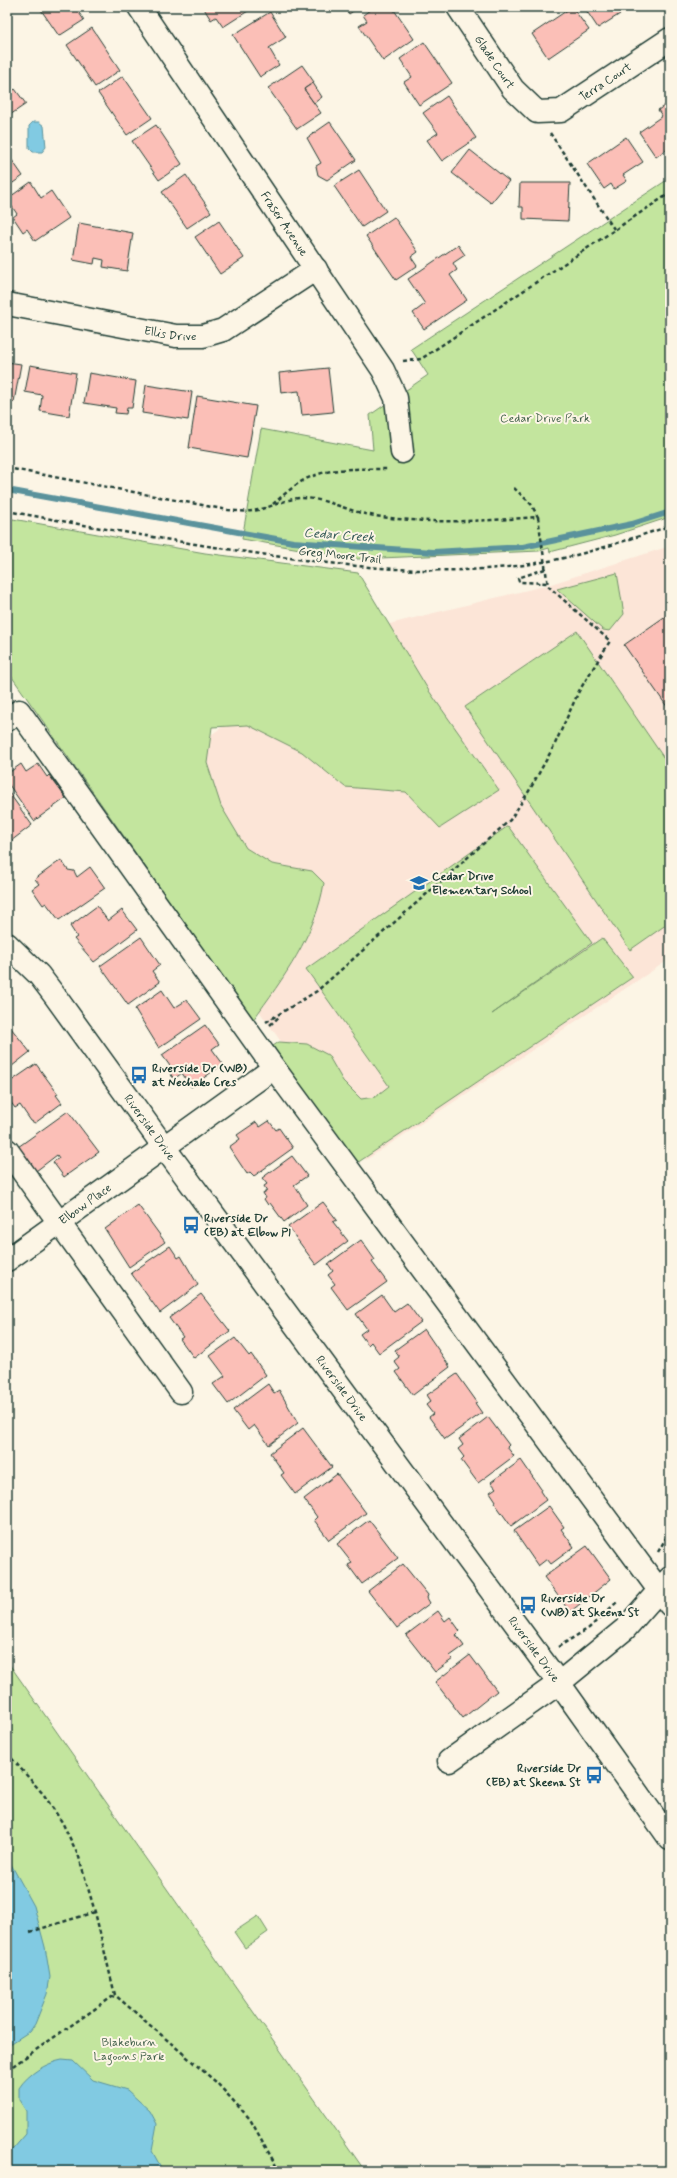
<svg xmlns="http://www.w3.org/2000/svg" width="677" height="2178" viewBox="0 0 677 2178" font-family="Mynerve,sans-serif">
	<style>
		.built { fill: #fce5d7 }
		.green { fill: #c3e59e; stroke: #719169 }
		.water { fill: #81cae2; stroke: #5a929c }
		.lines { fill: none; stroke-linecap: round; stroke-linejoin: round }
		.stream { stroke: #5a929c; stroke-width: 6 }
		.building { fill: #fbbfb7; stroke: #1f3d34 }
		.minor-casing { stroke: #1f3d34; stroke-width: 25 }
		.path { stroke: #1f3d34; stroke-width: 2.5; stroke-dasharray: 4 3; stroke-linecap: butt }
		.minor { stroke: #fcf5e5; stroke-width: 22 }
		.labels { text-anchor: middle; stroke-width: 4; stroke-linejoin: round; paint-order: stroke }
		.street-label { font-size: 12px; fill: #1f3d34; stroke: #fcf5e5 }
		.park-label { font-size: 12px; fill: #405f49; stroke: #fcf5e5 }
		.poi-label { font-size: 12px; font-weight: bold; fill: #1f3d34; stroke: #fcf5e5; text-anchor: start }
		.water-label { font-size: 13px; font-style: italic; fill: #335957; stroke: #fcf5e5 }
	</style>
	<rect width="100%" height="100%" fill="#fcf5e5"/>
	<filter id="ink" filterUnits="userSpaceOnUse"><feTurbulence type="fractalNoise" baseFrequency=".025" numOctaves="2"/><feDisplacementMap in="SourceGraphic" scale="8" xChannelSelector="R" yChannelSelector="G"/><feConvolveMatrix kernelMatrix="1 2 1 2 8 2 1 2 1" color-interpolation-filters="sRGB"/></filter>
	<g filter="url(#ink)">
		<!-- built -->
		<path class="built" d="M 670,546 L 670,959 L 366,1160 L 112,806 L 353,633 L 548,585 Z"/>
		<!-- green -->
		<g class="green">
			<path d="M 670,178 L 670,517 L 615,535 L 550,552 L 549,548 L 539,551 L 358,559 L 242,539 L 261,429 L 373,450 L 370,415 L 428,375 L 411,349 Z"/>
			<path d="M 7,518 L 205,553 L 358,573 L 429,691 L 499,790 L 440,828 L 406,792 L 345,787 L 302,752 L 248,725 L 212,727 L 207,763 L 221,806 L 246,848 L 272,864 L 312,871 L 324,883 C 316,934 283,979 253,1020 L 7,670 Z"/>
			<path d="M 617,573 L 624,614 L 610,631 L 603,630 L 557,589 Z"/>
			<path d="M 577,631 L 670,767 L 670,922 L 630,950 L 465,707 Z"/>
			<path d="M 508,826 L 592,943 L 492,1014 L 602,938 L 633,977 L 357,1163 L 273,1046 L 279,1042 L 307,1044 L 328,1055 L 343,1081 L 361,1099 L 375,1097 L 389,1086 L 306,969 Z"/>
			<path d="M 7,1661 L 365,2171 L 7,2171 Z"/>
			<path d="M 258,1916 L 268,1932 L 245,1948 L 234,1932 Z"/>
		</g>
		<!-- water -->
		<g class="water">
			<path d="M 33,122 L 39,122 L 44,126 L 46,147 L 42,152 L 33,152 L 29,148 L 29,126 Z"/>
			<path d="M 7,1857 L 34,1906 L 45,1947 L 50,1977 L 47,1994 L 35,2024 L 30,2031 L 7,2046 Z"/>
			<path d="M 62,2060 L 73,2061 L 93,2080 L 127,2090 L 150,2111 L 157,2124 L 152,2151 L 163,2171 L 7,2171 L 7,2152 L 13,2149 L 26,2134 L 26,2111 L 19,2100 L 19,2088 C 28,2074 46,2063 62,2060 Z"/>
		</g>
		<g class="lines">
			<!-- stream -->
			<path class="stream" d="M 7,490 L 293,542 L 433,552 L 523,547 L 632,524 L 670,512"/>
		</g>
		<!-- building -->
		<g class="building">
			<path d="M 39,7 L 75,7 L 84,20 L 59,36 Z"/>
			<path d="M 203,7 L 246,7 L 248,11 L 223,27 L 216,17 L 211,20 Z"/>
			<path d="M 345,7 L 359,7 L 349,14 Z"/>
			<path d="M 374,7 L 392,7 L 414,39 L 383,61 L 359,26 L 367,21 L 363,15 Z"/>
			<path d="M 572,7 L 589,30 L 548,58 L 532,34 Z"/>
			<path d="M 584,7 L 631,7 L 598,28 Z"/>
			<path d="M 270,12 L 286,37 L 269,48 L 279,65 L 260,77 L 233,35 Z"/>
			<path d="M 92,28 L 120,70 L 95,87 L 67,45 Z"/>
			<path d="M 424,42 L 452,83 L 419,105 L 404,82 L 412,77 L 400,59 Z"/>
			<path d="M 302,65 L 314,82 L 304,89 L 321,113 L 297,129 L 268,88 Z"/>
			<path d="M 123,76 L 152,118 L 127,135 L 98,93 Z"/>
			<path d="M 313,83 L 322,97 L 314,103 L 304,89 Z"/>
			<path d="M 15,89 L 26,104 L 7,117 L 7,95 Z"/>
			<path d="M 447,96 L 476,138 L 442,161 L 427,140 L 438,133 L 423,113 Z"/>
			<path d="M 670,102 L 670,147 L 656,157 L 639,132 L 662,116 L 658,110 Z"/>
			<path d="M 330,122 L 356,160 L 327,180 L 318,175 L 316,166 L 321,163 L 307,138 Z"/>
			<path d="M 156,125 L 182,164 L 159,180 L 132,141 Z"/>
			<path d="M 626,137 L 643,162 L 623,175 L 627,181 L 614,189 L 611,184 L 604,189 L 587,164 Z"/>
			<path d="M 470,150 L 509,181 L 491,203 L 452,173 Z"/>
			<path d="M 7,153 L 23,176 L 7,187 Z"/>
			<path d="M 359,170 L 386,211 L 362,227 L 334,186 Z"/>
			<path d="M 186,175 L 211,212 L 187,228 L 162,192 Z"/>
			<path d="M 31,182 L 41,198 L 51,191 L 69,218 L 35,241 L 27,229 L 23,232 L 13,217 L 17,214 L 7,199 Z"/>
			<path d="M 520,183 L 570,183 L 568,221 L 523,219 L 523,207 L 519,207 Z"/>
			<path d="M 394,217 L 418,252 L 411,257 L 417,266 L 396,280 L 366,236 Z"/>
			<path d="M 219,221 L 244,258 L 220,274 L 195,237 Z"/>
			<path d="M 79,223 L 133,233 L 127,271 L 103,267 L 104,260 L 95,258 L 94,264 L 73,260 Z"/>
			<path d="M 458,245 L 465,255 L 453,263 L 457,270 L 450,275 L 467,300 L 424,329 L 413,313 L 425,304 L 408,279 Z"/>
			<path d="M 7,362 L 21,364 L 14,402 L 7,401 Z"/>
			<path d="M 30,365 L 76,373 L 69,416 L 40,411 L 42,395 L 25,392 Z"/>
			<path d="M 328,368 L 333,412 L 302,415 L 299,391 L 281,393 L 279,373 Z"/>
			<path d="M 89,373 L 136,381 L 132,408 L 127,408 L 126,414 L 115,413 L 116,408 L 84,403 Z"/>
			<path d="M 146,385 L 192,392 L 188,420 L 142,413 Z"/>
			<path d="M 197,396 L 256,406 L 247,458 L 189,448 Z"/>
			<path d="M 670,613 L 670,711 L 624,645 Z"/>
			<path d="M 21,764 L 26,772 L 38,764 L 47,777 L 49,775 L 66,798 L 34,821 L 7,782 L 7,774 Z"/>
			<path d="M 7,790 L 32,825 L 11,841 L 10,839 L 7,841 Z"/>
			<path d="M 61,860 L 68,870 L 74,871 L 77,877 L 90,867 L 105,888 L 59,920 L 46,903 L 43,905 L 32,889 L 39,884 L 35,879 Z"/>
			<path d="M 97,906 L 108,921 L 122,910 L 137,930 L 94,962 L 74,939 L 77,937 L 70,926 Z"/>
			<path d="M 141,937 L 160,965 L 152,971 L 160,982 L 128,1005 L 100,966 Z"/>
			<path d="M 162,990 L 174,1008 L 187,1000 L 201,1019 L 159,1048 L 135,1009 Z"/>
			<path d="M 7,1023 L 30,1052 L 7,1070 Z"/>
			<path d="M 205,1025 L 219,1044 L 212,1049 L 223,1064 L 191,1087 L 182,1073 L 174,1079 L 167,1069 L 170,1066 L 162,1055 Z"/>
			<path d="M 36,1064 L 58,1094 L 56,1095 L 62,1103 L 35,1123 L 31,1121 L 20,1105 L 15,1108 L 7,1097 L 7,1084 Z"/>
			<path d="M 68,1111 L 99,1152 L 64,1177 L 53,1162 L 59,1158 L 57,1155 L 36,1171 L 18,1147 Z"/>
			<path d="M 269,1121 L 276,1130 L 279,1128 L 293,1148 L 254,1176 L 250,1172 L 247,1174 L 229,1147 L 240,1139 L 237,1135 L 256,1122 L 260,1127 Z"/>
			<path d="M 292,1156 L 307,1176 L 294,1185 L 307,1205 L 284,1222 L 270,1203 L 268,1205 L 264,1199 L 266,1198 L 263,1193 L 267,1191 L 264,1186 L 267,1184 L 262,1178 Z"/>
			<path d="M 323,1202 L 337,1220 L 333,1222 L 348,1241 L 316,1265 L 288,1227 Z"/>
			<path d="M 138,1205 L 165,1242 L 129,1267 L 105,1229 Z"/>
			<path d="M 361,1240 L 375,1260 L 372,1262 L 387,1282 L 348,1310 L 331,1287 L 335,1284 L 328,1275 L 333,1271 L 328,1264 Z"/>
			<path d="M 170,1246 L 178,1258 L 181,1256 L 198,1285 L 160,1313 L 131,1273 Z"/>
			<path d="M 201,1294 L 230,1331 L 194,1358 L 180,1339 L 183,1337 L 169,1318 Z"/>
			<path d="M 382,1295 L 394,1312 L 407,1303 L 421,1322 L 379,1353 L 371,1342 L 368,1345 L 360,1334 L 367,1329 L 356,1314 Z"/>
			<path d="M 424,1329 L 450,1367 L 413,1395 L 396,1372 L 400,1369 L 394,1361 L 399,1357 L 395,1350 Z"/>
			<path d="M 235,1338 L 249,1356 L 251,1354 L 266,1375 L 228,1404 L 213,1384 L 225,1376 L 210,1356 Z"/>
			<path d="M 457,1374 L 477,1402 L 475,1403 L 482,1413 L 445,1439 L 429,1417 L 433,1414 L 426,1405 L 431,1401 L 427,1395 Z"/>
			<path d="M 268,1384 L 274,1393 L 279,1390 L 298,1423 L 269,1445 L 254,1425 L 248,1430 L 233,1410 Z"/>
			<path d="M 488,1417 L 509,1445 L 507,1447 L 514,1456 L 478,1483 L 461,1460 L 464,1457 L 458,1449 L 463,1445 L 459,1439 Z"/>
			<path d="M 303,1428 L 332,1467 L 295,1494 L 281,1475 L 284,1473 L 270,1453 Z"/>
			<path d="M 521,1460 L 541,1489 L 540,1491 L 546,1500 L 511,1526 L 494,1502 L 496,1501 L 490,1492 L 496,1488 L 491,1482 Z"/>
			<path d="M 337,1474 L 366,1513 L 329,1540 L 314,1520 L 317,1517 L 304,1499 Z"/>
			<path d="M 549,1506 L 564,1527 L 561,1529 L 574,1547 L 551,1564 L 547,1559 L 538,1566 L 514,1531 Z"/>
			<path d="M 369,1520 L 398,1558 L 362,1584 L 348,1565 L 352,1563 L 337,1544 Z"/>
			<path d="M 587,1546 L 611,1579 L 570,1612 L 544,1577 Z"/>
			<path d="M 403,1564 L 428,1595 L 427,1598 L 430,1603 L 397,1628 L 368,1591 Z"/>
			<path d="M 438,1611 L 445,1621 L 450,1617 L 460,1631 L 456,1635 L 464,1646 L 450,1656 L 453,1659 L 435,1672 L 406,1635 Z"/>
			<path d="M 470,1655 L 497,1691 L 463,1718 L 435,1682 Z"/>
		</g>
		<g class="lines">
			<!-- minor casing -->
			<g class="minor-casing">
				<g id="minor">
					<path id="s1" d="M 139,7 L 383,370 L 396,398 L 402,452"/>
					<path id="s2" d="M 458,7 L 513,89 L 537,112 L 561,111 L 670,39"/>
					<path id="s3" d="M 7,304 L 176,336 L 203,336 L 223,330 L 316,269"/>
					<path d="M 7,720 L 19,711 L 274,1068 L 670,1605"/>
					<path id="s4" d="M 7,944 L 39,975 L 55,996 L 164,1147 L 559,1683 L 670,1839"/>
					<path d="M 7,1150 L 181,1392"/>
					<path id="s5" d="M 7,1260 L 274,1068"/>
					<path d="M 449,1761 L 559,1683 L 625,1629 L 670,1578"/>
				</g>
			</g>
			<!-- path -->
			<g class="path">
				<path d="M 550,133 L 614,229"/>
				<path d="M 403,361 L 421,359 L 670,193"/>
				<path d="M 7,468 L 228,510 C 236,511 245,512 252,511 C 269,509 286,498 302,498 C 326,498 347,511 370,515 C 425,525 482,521 538,517 L 531,504 L 514,488"/>
				<path d="M 273,504 C 285,494 298,481 313,476 C 335,467 364,469 388,469"/>
				<path d="M 7,511 C 89,526 171,541 254,553 C 350,567 447,579 543,562 C 586,555 629,539 670,526"/>
				<path d="M 545,569 L 518,578 L 519,582 L 548,583"/>
				<path d="M 266,1022 L 317,991 L 510,820 L 529,791 L 554,746 L 579,691 L 610,641 L 548,586 L 538,517"/>
				<path d="M 270,1025 L 280,1016"/>
				<path d="M 658,1552 L 670,1531"/>
				<path d="M 558,1647 L 589,1628 L 617,1602"/>
				<path d="M 7,1753 L 44,1795 L 62,1822 L 79,1857 L 95,1912 L 115,1995 L 216,2082 L 250,2119 L 279,2171"/>
				<path d="M 30,1932 L 95,1912"/>
				<path d="M 7,2070 L 115,1995"/>
			</g>
			<!-- minor -->
			<use href="#minor" class="minor"/>
		</g>
	</g>
	<!-- icons -->
	<defs>
		<g id="school-bare" transform="scale(1.38)"><path d="M0-5L7-2L0 1L-7-2ZM-4 1L0 2.5L4 1V4Q0 6-4 4Z" fill="#1f6fb2" stroke="#fcf5e5" stroke-width="2.5" paint-order="stroke"/></g>
		<g id="bus-bare" transform="scale(1.38)"><path d="M-5-6H5V4H4V6H2V4H-2V6H-4V4H-5ZM-3.5-4V0h7V-4ZM-3.5 1.2v1.5H-2V1.2ZM2 1.2v1.5H3.5V1.2Z" fill="#1f6fb2" stroke="#fcf5e5" stroke-width="2.5" paint-order="stroke"/></g>
	</defs>
	<g fill-rule="evenodd">
		<use href="#school-bare" x="419" y="883"/>
		<use href="#bus-bare" x="139" y="1075"/>
		<use href="#bus-bare" x="191" y="1225"/>
		<use href="#bus-bare" x="528" y="1605"/>
		<use href="#bus-bare" x="594" y="1775"/>
	</g>
	<g class="labels">
		<!-- street labels -->
		<g class="street-label">
			<text dy="4" stroke="none"><textPath href="#s2" startOffset="66">Glade Court</textPath></text>
			<text dy="4" stroke="none"><textPath href="#s2" startOffset="209">Terra Court</textPath></text>
			<text dy="4" stroke="none"><textPath href="#s1" startOffset="261">Fraser Avenue</textPath></text>
			<text dy="4" stroke="none"><textPath href="#s3" startOffset="166">Ellis Drive</textPath></text>
			<text transform="translate(340 555) rotate(6)" y="4">Greg Moore Trail</text>
			<text dy="4" stroke="none"><textPath href="#s4" startOffset="233">Riverside Drive</textPath></text>
			<text dy="4" stroke="none"><textPath href="#s5" startOffset="96">Elbow Place</textPath></text>
			<text dy="4" stroke="none"><textPath href="#s4" startOffset="557">Riverside Drive</textPath></text>
			<text dy="4" stroke="none"><textPath href="#s4" startOffset="881">Riverside Drive</textPath></text>
		</g>
		<!-- park labels -->
		<g class="park-label">
			<text x="545" y="422">Cedar Drive Park</text>
			<text x="129" y="2046">Blakeburn<tspan x="129" dy="14">Lagoons Park</tspan></text>
		</g>
		<!-- poi labels -->
		<g class="poi-label">
			<text x="432" y="880">Cedar Drive<tspan x="432" dy="14">Elementary School</tspan></text>
			<text x="152" y="1072">Riverside Dr (WB)<tspan x="152" dy="14">at Nechako Cres</tspan></text>
			<text x="204" y="1222">Riverside Dr<tspan x="204" dy="14">(EB) at Elbow Pl</tspan></text>
			<text x="541" y="1602">Riverside Dr<tspan x="541" dy="14">(WB) at Skeena St</tspan></text>
			<text x="581" y="1772" text-anchor="end">Riverside Dr<tspan x="581" dy="14">(EB) at Skeena St</tspan></text>
		</g>
		<!-- water labels -->
		<g class="water-label">
			<text transform="translate(339 534) rotate(4)" y="5">Cedar Creek</text>
		</g>
	</g>
	<!-- margin -->
	<rect width="677" height="2178" fill="none" stroke="#fcf5e5" stroke-width="24"/>
	<rect x="12" y="12" width="653" height="2154" fill="none" stroke="#1f3d34" stroke-width="1.5" filter="url(#ink)"/>
</svg>
